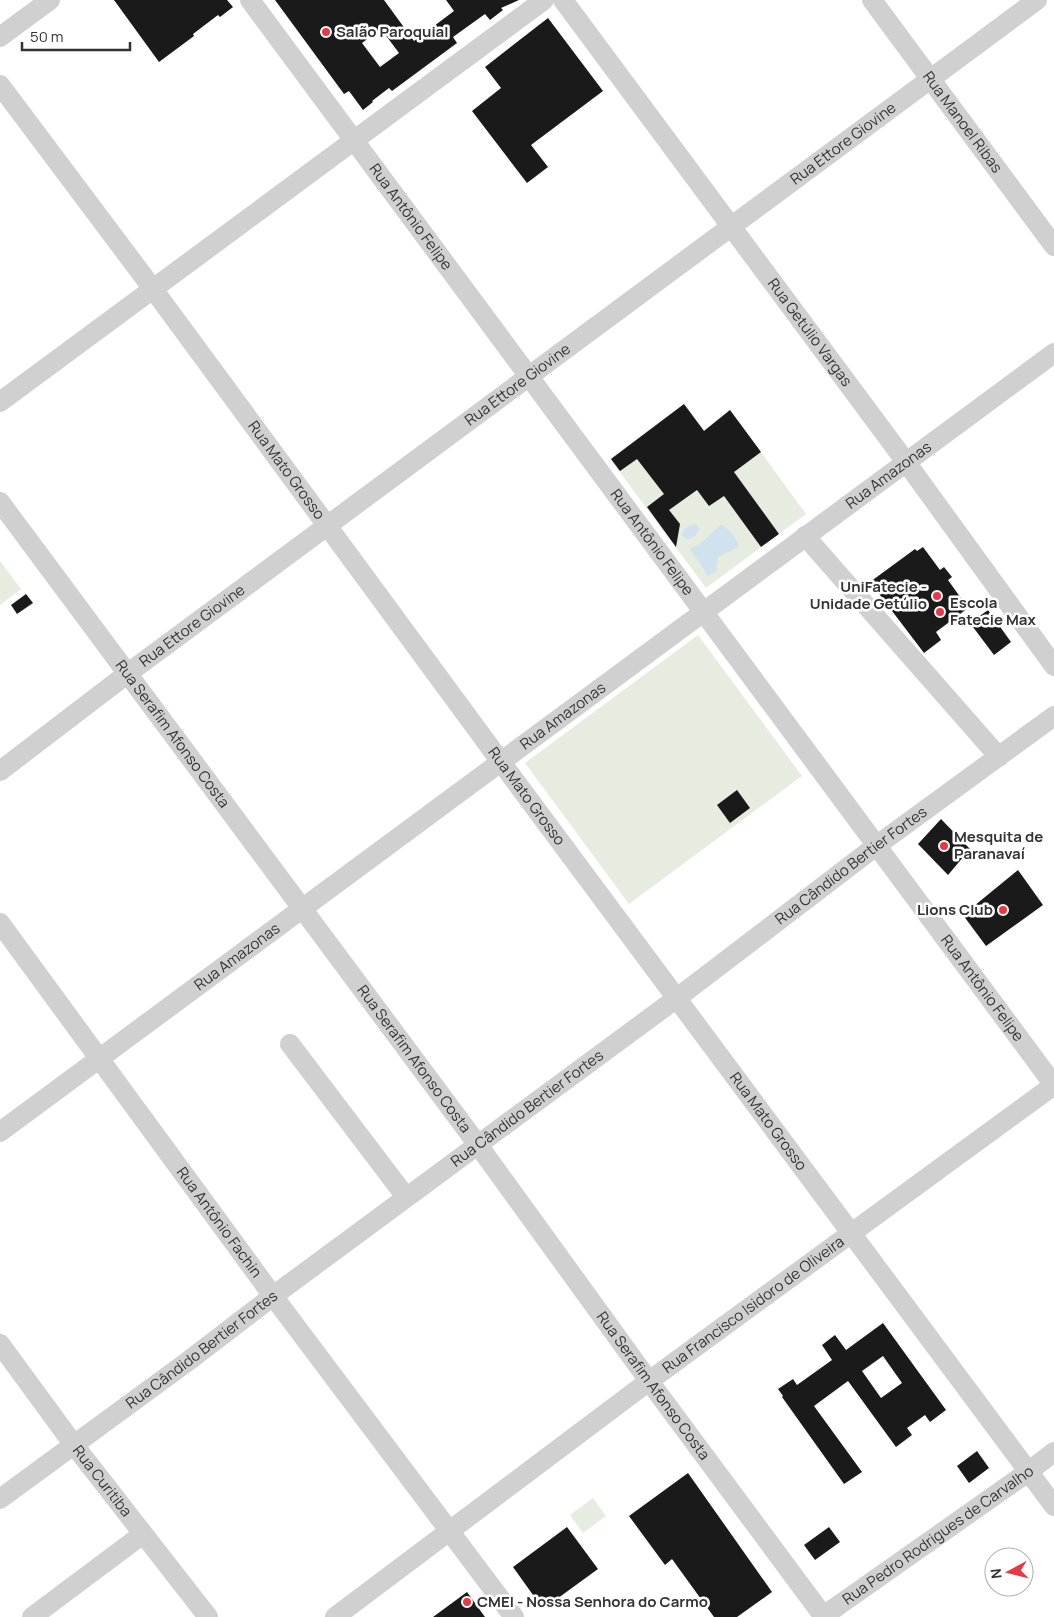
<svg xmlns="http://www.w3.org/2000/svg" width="1054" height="1617" viewBox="0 0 1054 1617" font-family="Manrope,sans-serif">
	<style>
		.green { fill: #e6ecdf }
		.water { fill: #cfe2ee }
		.building { fill: #1a1a1a; fill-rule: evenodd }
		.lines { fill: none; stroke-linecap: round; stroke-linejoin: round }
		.minor { stroke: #d0d0d0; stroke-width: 20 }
		.poi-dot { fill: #e63946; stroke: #fff; stroke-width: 2 }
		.labels { text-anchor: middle; stroke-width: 5; stroke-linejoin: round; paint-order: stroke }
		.poi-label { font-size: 15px; font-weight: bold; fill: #333; stroke: #fff; text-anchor: start }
		.street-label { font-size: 15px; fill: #333; stroke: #fff }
	</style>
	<rect width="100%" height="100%" fill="#fff"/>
	<!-- green -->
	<g class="green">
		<path d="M 684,404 L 704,430 L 730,410 L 806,514 L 706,588 L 610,459 Z"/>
		<path d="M 0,561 L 21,589 L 0,605 Z"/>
		<path d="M 698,635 L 802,776 L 629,904 L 525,763 Z"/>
		<path d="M 593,1498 L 606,1516 L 583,1533 L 570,1515 Z"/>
	</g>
	<!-- water -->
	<g class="water">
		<path d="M 694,524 L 697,525 L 699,530 L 695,536 L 688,539 L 682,536 C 682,529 687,526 694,524 Z"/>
		<path d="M 722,525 C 729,528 738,540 739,547 L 718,557 L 716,572 L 707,576 L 704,569 L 691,551 L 690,548 L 699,545 L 719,526 Z"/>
	</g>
	<!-- building -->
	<g class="building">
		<path d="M 114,0 L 227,0 L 233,7 L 220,17 L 218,15 L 193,34 L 194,36 L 159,62 Z"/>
		<path d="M 275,0 L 384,0 L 414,41 L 454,11 L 446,0 L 519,0 L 501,8 L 503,10 L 490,20 L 485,14 L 453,37 L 457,43 L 392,91 L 389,88 L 372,101 L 373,102 L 363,110 L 349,91 L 344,94 ZM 381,29 L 399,53 L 380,67 L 362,43 Z"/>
		<path d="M 548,18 L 603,91 L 531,145 L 548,167 L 527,183 L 472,111 L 501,88 L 485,67 Z"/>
		<path d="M 684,404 L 704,431 L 730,410 L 761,452 L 734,472 L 779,534 L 761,547 L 724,496 L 709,506 L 697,490 L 669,510 L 680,524 L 676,547 L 647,507 L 664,494 L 637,459 L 620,471 L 611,459 Z"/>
		<path d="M 923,547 L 940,570 L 944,567 L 952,577 L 948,580 L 968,608 L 936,632 L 941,640 L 924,653 L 870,582 L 915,549 L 917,551 Z"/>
		<path d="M 26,594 L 33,603 L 17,614 L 11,605 Z"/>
		<path d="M 988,610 L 1011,642 L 994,655 L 970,623 Z"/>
		<path d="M 737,790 L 750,808 L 730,823 L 717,805 Z"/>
		<path d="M 941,819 L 970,849 L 948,875 L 918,844 Z"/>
		<path d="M 1018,870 L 1043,905 L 986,946 L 963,915 Z"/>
		<path d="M 883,1323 L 946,1410 L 930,1422 L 925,1415 L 907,1428 L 912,1435 L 896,1447 L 848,1381 L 814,1406 L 862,1472 L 844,1484 L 782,1397 L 783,1396 L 778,1389 L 793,1379 L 797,1385 L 832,1360 L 822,1345 L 835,1335 L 846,1350 ZM 883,1356 L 902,1383 L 881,1398 L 862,1371 Z"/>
		<path d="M 977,1451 L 989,1468 L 969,1483 L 957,1466 Z"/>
		<path d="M 688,1473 L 772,1592 L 737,1617 L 714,1617 L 672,1559 L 665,1565 L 629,1516 Z"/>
		<path d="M 567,1527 L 598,1569 L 543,1609 L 513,1567 Z"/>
		<path d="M 829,1527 L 840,1542 L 815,1560 L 804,1545 Z"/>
		<path d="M 467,1592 L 485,1617 L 433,1617 Z"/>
	</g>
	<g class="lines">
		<!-- minor -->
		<g class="minor">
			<path id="s1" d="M 250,0 L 1054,1085"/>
			<path id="s2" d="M 563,0 L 906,462 L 1054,666"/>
			<path id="s3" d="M 872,0 L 1054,246"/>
			<path d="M 0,37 L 50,0"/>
			<path id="s4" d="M 0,85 L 153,289 L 501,762 L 1054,1506"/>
			<path d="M 0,402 L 544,0"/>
			<path id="s5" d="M 0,502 L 478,1145 L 649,1381 L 824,1617"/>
			<path d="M 805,536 L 999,757"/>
			<path id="s6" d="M 0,771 L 127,674 L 1037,0"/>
			<path id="s7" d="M 0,923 L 273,1296 L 514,1617"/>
			<path d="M 290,1044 L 406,1197"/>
			<path id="s8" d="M 0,1132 L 1054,353"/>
			<path id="s9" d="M 0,1344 L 74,1445 L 208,1617"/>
			<path id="s10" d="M 0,1499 L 187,1362 L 273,1296 L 677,998 L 876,846 L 1054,716"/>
			<path d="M 32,1617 L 143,1534"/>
			<path id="s11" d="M 335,1617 L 649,1381 L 1054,1085"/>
			<path id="s12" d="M 822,1617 L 1028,1472 L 1054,1452"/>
		</g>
	</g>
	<!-- markers -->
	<g class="poi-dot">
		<circle cx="326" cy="32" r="5"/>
		<circle cx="937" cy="596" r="5"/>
		<circle cx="940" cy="612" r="5"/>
		<circle cx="944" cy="846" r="5"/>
		<circle cx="1003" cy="910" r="5"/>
		<circle cx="467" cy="1602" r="5"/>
	</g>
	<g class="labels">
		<!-- poi labels -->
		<g class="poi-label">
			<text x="336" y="37">Salão Paroquial</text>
			<text x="927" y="592" text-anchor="end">UniFatecie -<tspan x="927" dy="17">Unidade Getúlio</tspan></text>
			<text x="950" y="608">Escola<tspan x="950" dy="17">Fatecie Max</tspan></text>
			<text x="954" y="842">Mesquita de<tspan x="954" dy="17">Paranavaí</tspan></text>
			<text x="993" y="915" text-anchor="end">Lions Club</text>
			<text x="477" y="1607">CMEI - Nossa Senhora do Carmo</text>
		</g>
		<!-- street labels -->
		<g class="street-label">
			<text dy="5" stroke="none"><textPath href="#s3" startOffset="152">Rua Manoel Ribas</textPath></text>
			<text dy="5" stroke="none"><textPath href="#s6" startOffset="1051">Rua Ettore Giovine</textPath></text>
			<text dy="5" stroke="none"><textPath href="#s1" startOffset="270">Rua Antônio Felipe</textPath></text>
			<text dy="5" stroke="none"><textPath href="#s2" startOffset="414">Rua Getúlio Vargas</textPath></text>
			<text dy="5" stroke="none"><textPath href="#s6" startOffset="646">Rua Ettore Giovine</textPath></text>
			<text dy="5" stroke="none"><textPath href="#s4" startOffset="480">Rua Mato Grosso</textPath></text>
			<text dy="5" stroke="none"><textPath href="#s8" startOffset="1105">Rua Amazonas</textPath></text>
			<text dy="5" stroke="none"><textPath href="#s1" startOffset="675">Rua Antônio Felipe</textPath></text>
			<text dy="5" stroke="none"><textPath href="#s6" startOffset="241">Rua Ettore Giovine</textPath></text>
			<text dy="5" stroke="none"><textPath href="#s8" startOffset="700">Rua Amazonas</textPath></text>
			<text dy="5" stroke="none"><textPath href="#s5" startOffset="289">Rua Serafim Afonso Costa</textPath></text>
			<text dy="5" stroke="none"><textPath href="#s4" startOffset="885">Rua Mato Grosso</textPath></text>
			<text dy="5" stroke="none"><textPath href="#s10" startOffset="1061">Rua Cândido Bertier Fortes</textPath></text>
			<text dy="5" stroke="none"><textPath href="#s8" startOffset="295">Rua Amazonas</textPath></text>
			<text dy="5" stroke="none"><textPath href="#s1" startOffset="1230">Rua Antônio Felipe</textPath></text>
			<text dy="5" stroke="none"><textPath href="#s5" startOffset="694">Rua Serafim Afonso Costa</textPath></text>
			<text dy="5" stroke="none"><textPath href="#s10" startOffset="656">Rua Cândido Bertier Fortes</textPath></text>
			<text dy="5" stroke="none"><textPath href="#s4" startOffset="1290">Rua Mato Grosso</textPath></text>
			<text dy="5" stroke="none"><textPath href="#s7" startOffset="371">Rua Antônio Fachin</textPath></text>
			<text dy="5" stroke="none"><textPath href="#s11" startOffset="522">Rua Francisco Isidoro de Oliveira</textPath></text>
			<text dy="5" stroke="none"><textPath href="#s10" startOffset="251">Rua Cândido Bertier Fortes</textPath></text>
			<text dy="5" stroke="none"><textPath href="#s5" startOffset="1099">Rua Serafim Afonso Costa</textPath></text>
			<text dy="5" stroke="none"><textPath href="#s9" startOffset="171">Rua Curitiba</textPath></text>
			<text dy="5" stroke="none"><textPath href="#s12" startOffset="142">Rua Pedro Rodrigues de Carvalho</textPath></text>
		</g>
	</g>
	<!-- north arrow -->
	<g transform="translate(1009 1572) rotate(263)"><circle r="24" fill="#ffffff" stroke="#adadad"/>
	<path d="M0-4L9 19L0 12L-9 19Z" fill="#e63946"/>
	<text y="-8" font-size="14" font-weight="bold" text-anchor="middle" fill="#333333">N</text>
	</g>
	<!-- scale -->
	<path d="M22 42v8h108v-8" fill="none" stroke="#333333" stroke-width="2.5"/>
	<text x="30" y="42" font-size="15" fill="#333333" stroke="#ffffff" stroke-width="4" paint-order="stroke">50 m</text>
</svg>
